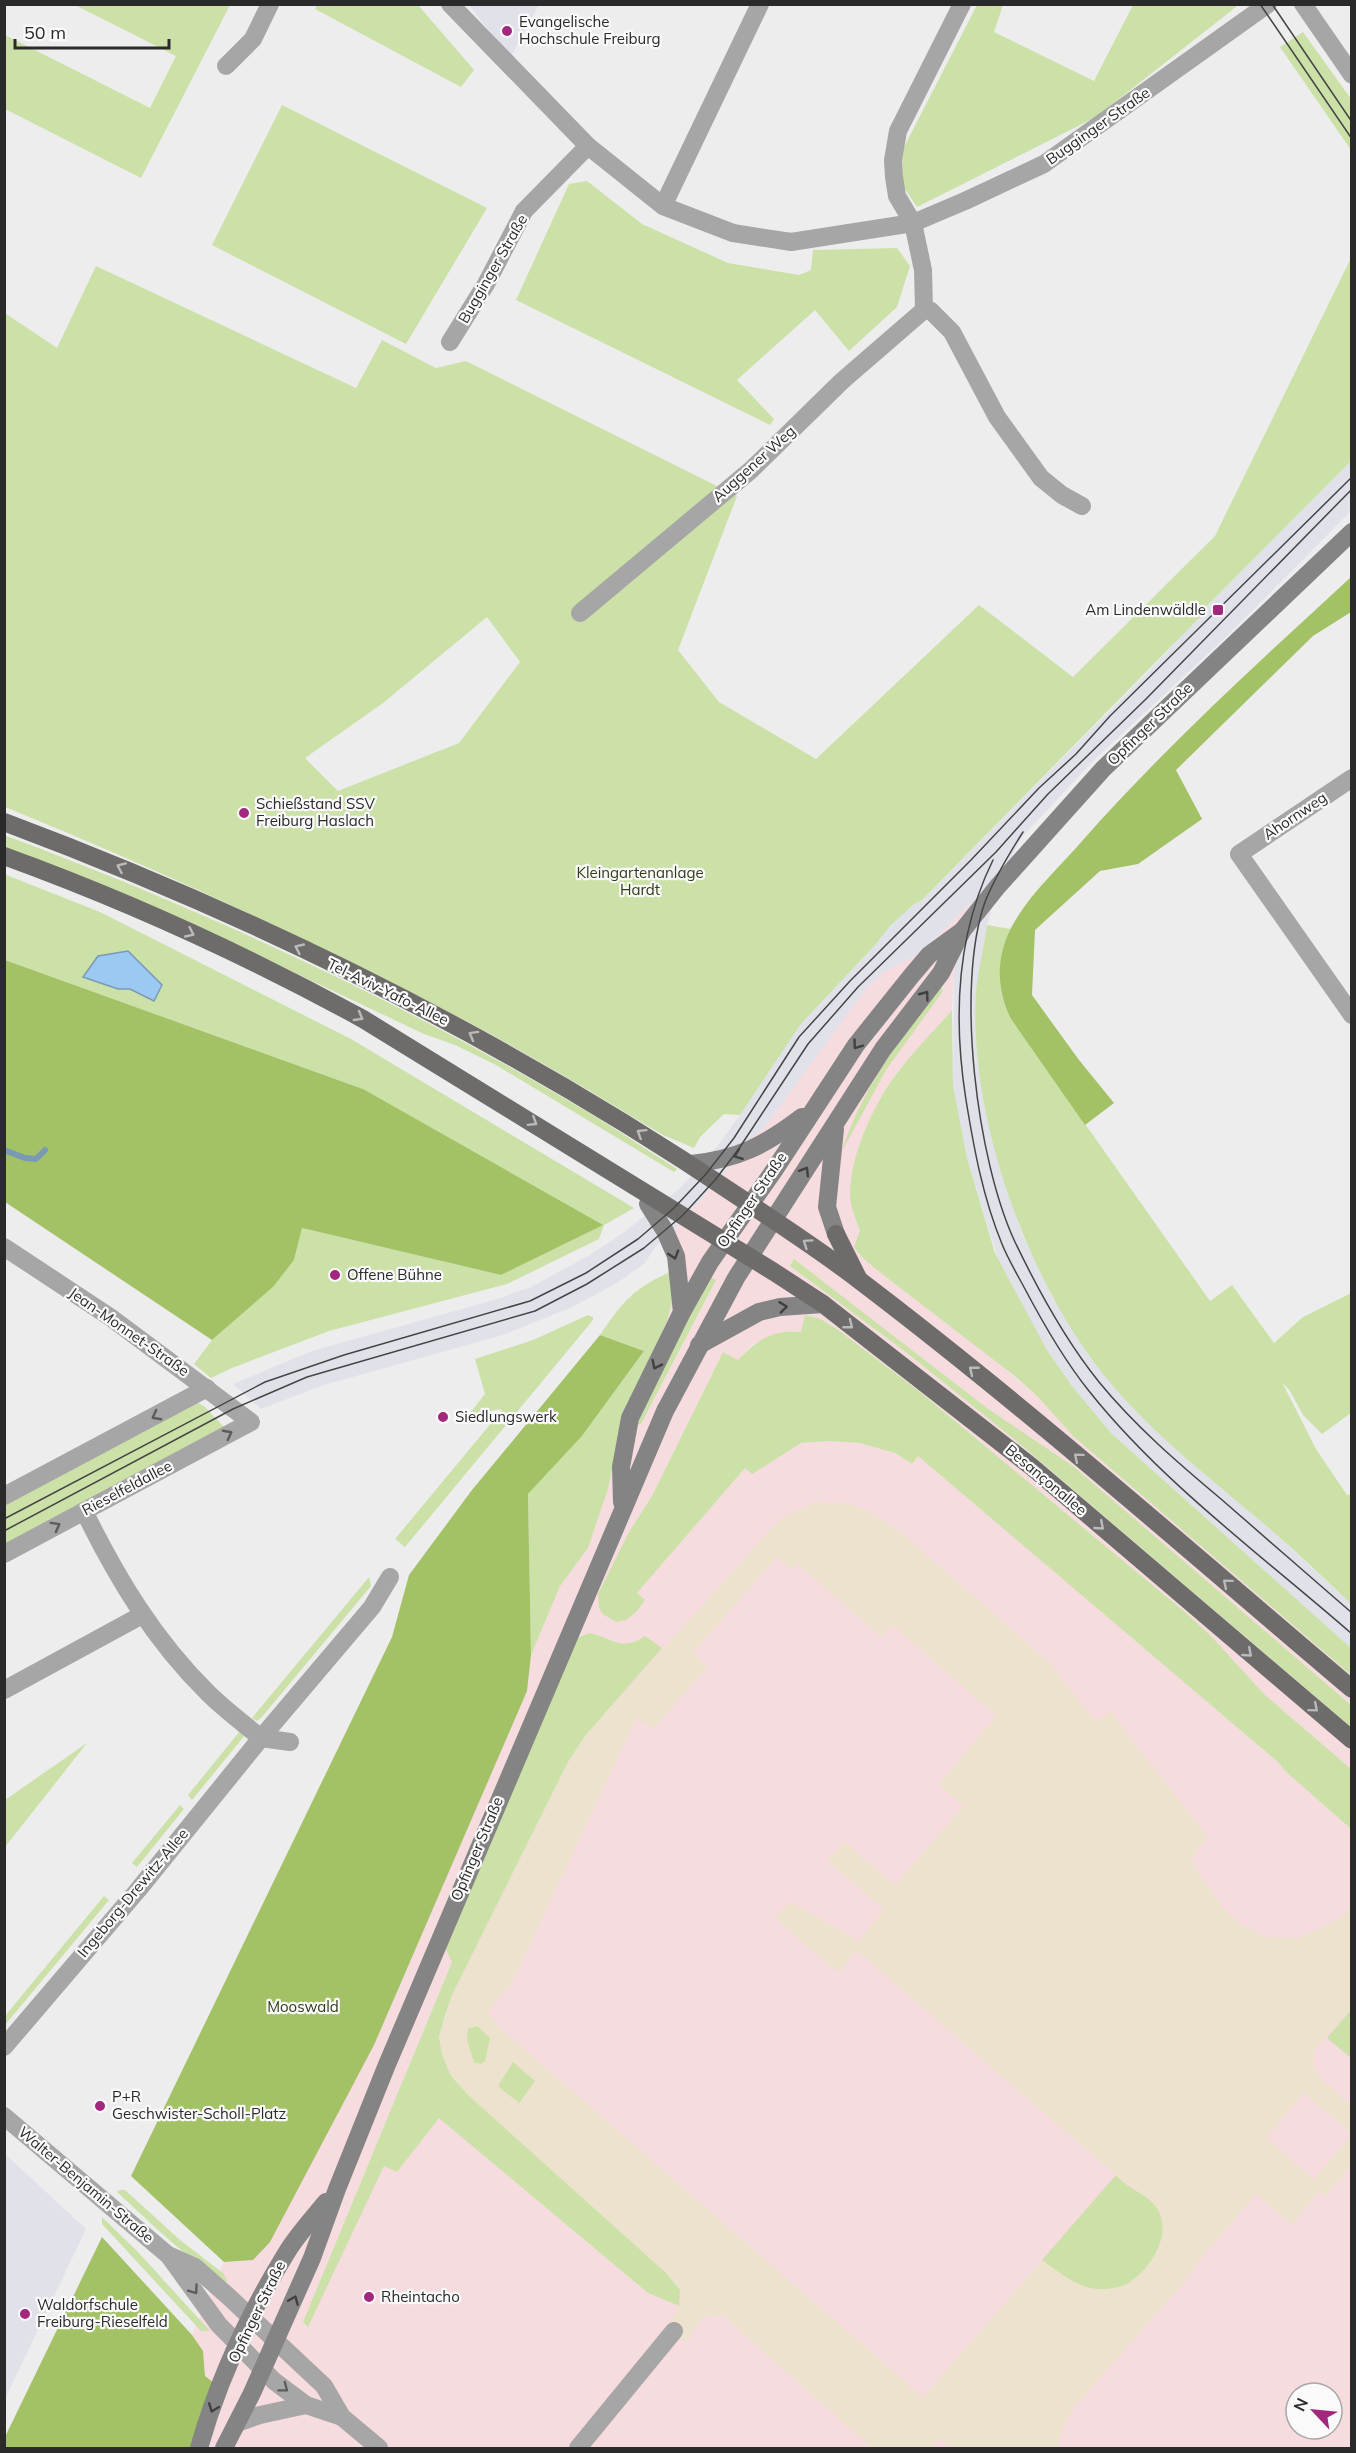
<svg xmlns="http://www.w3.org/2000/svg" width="1356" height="2453" viewBox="0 0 1356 2453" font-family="Mulish,sans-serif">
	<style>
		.commercial { fill: #f6dbdf; fill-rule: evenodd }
		.industrial { fill: #ece2cd; fill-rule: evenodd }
		.built { fill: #e1e1ea }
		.green { fill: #cce1a7; fill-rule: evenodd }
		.forest { fill: #a3c265 }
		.water { fill: #9cc9f2; stroke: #7a99b6; stroke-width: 1.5 }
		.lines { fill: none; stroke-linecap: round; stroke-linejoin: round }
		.stream { stroke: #7a99b6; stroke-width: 6 }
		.street { stroke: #a7a6a6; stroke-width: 18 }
		.secondary { stroke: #858484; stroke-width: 18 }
		.primary { stroke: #6d6c6b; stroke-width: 18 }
		.tram { stroke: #454546; stroke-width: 1.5 }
		.oneway { stroke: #bbbaba }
		.oneway2 { stroke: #414041 }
		.oneway3 { stroke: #5c5c5c }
		.poi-dot { fill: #a3287d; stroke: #fafafb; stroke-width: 2 }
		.labels { text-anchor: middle; stroke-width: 4.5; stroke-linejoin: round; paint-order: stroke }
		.poi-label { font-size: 15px; fill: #2a2a2b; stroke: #fafafb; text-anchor: start }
		.street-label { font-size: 15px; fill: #2a2a2b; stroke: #fafafb }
		.park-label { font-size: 15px; fill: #303d16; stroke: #fafafb }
	</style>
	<rect width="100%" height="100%" fill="#ededee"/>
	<!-- commercial -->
	<path class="commercial" d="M 972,901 L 964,922 L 954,972 L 952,1010 L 897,1072 L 880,1099 L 858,1153 L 850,1180 L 851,1208 L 860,1231 L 977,1345 L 1038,1397 L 1073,1436 L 1351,1675 L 1351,1705 L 1073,1466 L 987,1408 L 794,1259 L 790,1266 L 907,1353 L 1021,1445 L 1351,1727 L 1351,1769 L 1265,1695 L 1211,1636 L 1186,1613 L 920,1392 L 837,1329 L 822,1319 L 805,1315 L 802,1332 L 795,1331 L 752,1345 L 738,1360 L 723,1352 L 652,1496 L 629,1532 L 637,1593 L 745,1468 L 752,1473 L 801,1443 L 830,1441 L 859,1443 L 895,1453 L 912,1464 L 918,1455 L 1278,1762 L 1284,1770 L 1351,1829 L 1351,2448 L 190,2448 L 214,2383 L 205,2376 L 203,2351 L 192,2335 L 224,2262 L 253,2260 L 527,1691 L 531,1655 L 560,1586 L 588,1548 L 608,1489 L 623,1417 L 667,1321 L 674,1295 L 672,1271 L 660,1241 L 677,1227 L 731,1165 L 748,1141 L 764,1128 L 773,1116 L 815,1054 L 868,986 L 884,972 L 916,955 L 930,944 ZM 716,1281 L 641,1424 L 637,1425 L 659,1374 ZM 589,1633 L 615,1644 L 629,1644 L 640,1639 L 451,2076 L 679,2306 L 648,2293 L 439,2117 L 397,2172 L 384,2166 L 307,2327 L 303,2322 L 452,1962 L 575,1641 L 579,1636 ZM 1296,2393 L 1332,2393 L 1332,2429 L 1296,2429 Z"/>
	<!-- industrial -->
	<path class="industrial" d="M 816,1502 L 845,1503 L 864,1509 L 900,1531 L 1052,1665 L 1096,1722 L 1110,1711 L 1207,1836 L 1191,1861 L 1222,1906 L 1238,1922 L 1266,1937 L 1298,1938 L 1339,1919 L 1351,1906 L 1351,2010 L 1315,2049 L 1313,2065 L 1323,2081 L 1351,2105 L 1351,2133 L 1304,2093 L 1266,2138 L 1314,2179 L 1351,2135 L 1351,2166 L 1326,2197 L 1319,2192 L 1292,2225 L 1256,2194 L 1198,2262 L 1188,2278 L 1071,2411 L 1060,2436 L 1058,2448 L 951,2448 L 939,2439 L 932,2448 L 872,2448 L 722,2315 L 702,2318 L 687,2342 L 667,2327 L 679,2307 L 680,2290 L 469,2096 L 451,2076 L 442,2054 L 439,2037 L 452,1995 L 568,1762 L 585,1736 L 772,1527 L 787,1515 ZM 777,1557 L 792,1570 L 797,1564 L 881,1637 L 892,1625 L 996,1716 L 938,1785 L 963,1806 L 895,1885 L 844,1842 L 827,1861 L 884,1909 L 859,1941 L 790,1901 L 775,1918 L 838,1973 L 857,1951 L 1120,2179 L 1135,2188 L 1159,2211 L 1161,2223 L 1162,2235 L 1154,2255 L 1138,2275 L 1073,2282 L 1042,2260 L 923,2397 L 498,2026 L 488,2011 L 511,1985 L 636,1719 L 654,1728 L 708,1667 L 693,1653 Z"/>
	<!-- built -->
	<g class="built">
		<path d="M 469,5 L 539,5 L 510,58 Z"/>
		<path d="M 1351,461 L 1351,511 L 1227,636 L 1096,758 L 1021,838 L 998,886 L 987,925 L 976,994 L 978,1056 L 994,1144 L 1008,1194 L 1022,1234 L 1053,1298 L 1091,1359 L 1134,1409 L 1184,1456 L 1271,1530 L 1351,1604 L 1351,1648 L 1112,1434 L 1072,1386 L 1047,1350 L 998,1259 L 967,1158 L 953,1085 L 954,972 L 964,922 L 971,902 L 930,944 L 916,955 L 884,972 L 868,986 L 764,1128 L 748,1141 L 731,1165 L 677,1227 L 660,1241 L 644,1264 L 617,1283 L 572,1307 L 503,1335 L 324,1385 L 261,1409 L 233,1384 L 312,1351 L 494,1300 L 531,1287 L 588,1256 L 623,1233 L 679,1189 L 716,1148 L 740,1115 L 800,1025 L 876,944 L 890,926 L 913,905 L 922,900 L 1150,670 L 1204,612 L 1203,610 L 1206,607 Z"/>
		<path d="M 5,2154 L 86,2229 L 5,2399 Z"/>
	</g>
	<!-- green -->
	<g class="green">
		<path d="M 317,4 L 418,5 L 474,70 L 461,87 L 315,9 Z"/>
		<path d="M 1235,4 L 1236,7 L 1096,117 L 917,207 L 903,186 L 902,151 L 977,5 L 1003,5 L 994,32 L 1094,81 L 1133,5 Z"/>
		<path d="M 75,5 L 230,5 L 141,178 L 5,109 L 5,35 L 150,108 L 176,56 Z"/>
		<path d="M 1303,32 L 1351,99 L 1351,150 L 1280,47 Z"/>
		<path d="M 282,105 L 487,208 L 406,344 L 212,245 Z"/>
		<path d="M 587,181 L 642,224 L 728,263 L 799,275 L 811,270 L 813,250 L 897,248 L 910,266 L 897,307 L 849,351 L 815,310 L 737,380 L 774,419 L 770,425 L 516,300 L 569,184 Z"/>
		<path d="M 1351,258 L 1351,461 L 1206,607 L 1203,610 L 1205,612 L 922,900 L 913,905 L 890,926 L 876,944 L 800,1025 L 740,1115 L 724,1114 L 700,1137 L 694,1148 L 663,1135 C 598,1096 533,1056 466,1021 C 316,942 162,871 5,807 L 5,313 L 57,348 L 96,266 L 356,388 L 382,340 L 436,368 L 466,361 L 737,496 L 678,650 L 719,702 L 816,759 L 979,605 L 1073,677 L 1215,536 ZM 487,617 L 520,662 L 459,743 L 338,791 L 305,758 L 383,703 Z"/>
		<path d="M 4,835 C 200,908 389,996 569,1101 C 606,1122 641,1146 677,1169 L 674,1172 L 496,1065 L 455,1045 L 424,1034 L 175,916 L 5,848 Z"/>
		<path d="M 4,874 L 100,912 L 351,1039 L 634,1208 L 604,1225 L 599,1239 L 507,1284 L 329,1331 L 232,1368 L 211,1378 L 194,1364 L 212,1340 L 274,1286 L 294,1260 L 302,1228 L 501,1275 L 363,1089 L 5,960 Z"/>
		<path d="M 987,925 L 1011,929 C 999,963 994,985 1011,1019 L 1210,1301 L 1232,1285 L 1274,1343 L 1303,1317 L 1351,1293 L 1351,1413 L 1322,1434 L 1303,1415 L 1290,1391 L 1282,1382 L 1316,1449 L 1347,1495 L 1351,1494 L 1351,1604 C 1325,1579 1299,1554 1271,1530 C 1218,1484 1160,1441 1114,1387 C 1030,1291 968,1119 976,992 C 978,970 984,948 987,925 Z"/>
		<path d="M 940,986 L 943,991 L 886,1070 L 842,1151 C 863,1086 900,1040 940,986 Z"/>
		<path d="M 952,1010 L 953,1085 L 967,1158 L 995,1253 L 1047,1350 L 1072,1386 L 1112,1434 L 1351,1648 L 1351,1675 L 1073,1436 L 1038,1397 L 1016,1377 L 877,1270 L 862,1257 L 854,1247 L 860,1230 C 857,1223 854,1216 852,1209 C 842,1170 874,1103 897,1073 C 914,1051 934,1031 952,1010 Z"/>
		<path d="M 794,1259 L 987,1408 L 1073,1466 L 1351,1705 L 1351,1727 L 1021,1445 L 907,1353 L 790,1266 Z"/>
		<path d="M 672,1271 L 674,1295 L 667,1321 L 623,1417 L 608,1489 L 588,1548 L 560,1586 L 531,1655 L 528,1494 L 582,1436 L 644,1351 L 600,1335 C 623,1301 634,1288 672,1271 Z"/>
		<path d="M 710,1277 L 716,1280 L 641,1424 L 637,1425 L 659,1374 Z"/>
		<path d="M 588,1315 L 593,1317 L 593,1320 L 405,1547 L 395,1539 L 502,1410 C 488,1407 479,1421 466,1418 L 485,1394 L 475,1359 L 533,1340 Z"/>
		<path d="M 805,1315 L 821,1319 L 837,1329 L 920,1392 L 1186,1613 L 1211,1636 L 1265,1695 L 1351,1769 L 1351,1829 L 1284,1770 L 1278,1762 L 918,1456 L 912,1464 L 895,1453 L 859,1443 L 830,1441 L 801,1443 L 752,1474 L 745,1468 L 637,1593 L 645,1600 L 636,1612 L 626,1620 L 616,1622 L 603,1614 L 599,1608 L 598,1594 L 629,1532 L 652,1496 L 723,1352 L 738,1360 C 757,1340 773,1329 801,1332 Z"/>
		<path d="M 194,1401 L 204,1406 L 224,1427 L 5,1545 L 5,1503 Z"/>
		<path d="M 369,1577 L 371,1586 L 261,1718 L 257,1721 L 252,1718 Z"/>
		<path d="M 589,1633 C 612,1637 620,1653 645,1636 L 662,1648 L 585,1736 L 568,1762 L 452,1995 L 444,2019 L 439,2037 L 442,2054 L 451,2076 L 469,2096 L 666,2273 L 680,2290 L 679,2306 L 648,2293 L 439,2118 L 397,2172 L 384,2166 L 308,2327 L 303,2322 L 452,1962 L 444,1945 L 575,1641 L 579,1637 Z"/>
		<path d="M 240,1731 L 245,1735 L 192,1800 L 188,1795 Z"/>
		<path d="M 87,1743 L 5,1847 L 5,1800 Z"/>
		<path d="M 180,1805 L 184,1809 L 137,1867 L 132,1863 Z"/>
		<path d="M 104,1896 L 109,1900 L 5,2025 L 5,2016 Z"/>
		<path d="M 1351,2010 L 1351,2058 L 1327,2038 Z"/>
		<path d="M 477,2026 L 490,2038 L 485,2061 L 481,2064 L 474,2062 L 467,2040 L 468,2029 Z"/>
		<path d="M 513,2062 L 535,2081 L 519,2103 L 498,2086 Z"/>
		<path d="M 1116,2175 C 1127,2189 1149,2194 1158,2210 C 1172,2235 1151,2268 1130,2282 C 1121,2288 1109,2289 1099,2289 C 1077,2288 1059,2272 1042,2260 Z"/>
		<path d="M 120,2190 L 125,2190 L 180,2240 L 223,2273 L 228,2282 C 205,2276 138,2211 117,2192 Z"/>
		<path d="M 102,2217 L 137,2251 L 210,2331 L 201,2331 L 102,2224 Z"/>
	</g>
	<!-- forest -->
	<g class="forest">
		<path d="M 1351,577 L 1351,612 L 1313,636 L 1176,770 L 1202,819 L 1138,864 L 1100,871 L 1035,930 L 1032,995 L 1079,1060 L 1114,1103 L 1085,1125 L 1011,1019 C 996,989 996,958 1011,928 C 1028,895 1059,868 1083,840 C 1166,746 1259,662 1351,577 Z"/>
		<path d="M 5,960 L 363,1089 L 603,1225 L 501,1275 L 302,1228 L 294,1260 L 274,1286 L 212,1340 L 5,1202 Z"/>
		<path d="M 600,1335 L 644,1351 L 582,1436 L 528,1494 L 531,1655 L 527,1691 L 374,2045 L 270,2242 L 253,2260 L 224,2262 L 131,2176 L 392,1637 L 409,1575 L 472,1490 Z"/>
		<path d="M 102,2237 L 192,2335 L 203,2351 L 205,2376 L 214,2383 L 190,2448 L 5,2448 L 4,2439 Z"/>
	</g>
	<!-- water -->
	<path class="water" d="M 128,951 L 162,985 L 154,1001 L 130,989 L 118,989 L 83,977 L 98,956 Z"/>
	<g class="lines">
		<!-- stream -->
		<path class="stream" d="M 4,1150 L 25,1158 L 36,1159 L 45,1150"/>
		<!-- street -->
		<g class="street">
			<path d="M 450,4 L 588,146 L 663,206 L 733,233 L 791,242 L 913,223 L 965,201 L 1044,164 L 1268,4"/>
			<path d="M 1303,4 L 1352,75"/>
			<path d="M 226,66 L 253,39 L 270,4"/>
			<path d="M 663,206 L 760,4"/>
			<path d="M 924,310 L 923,270 L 913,223 L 897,196 L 894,177 L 893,160 L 898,131 L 962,4"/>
			<path d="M 924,310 L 931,311 L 952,332 L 997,417 L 1041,478 L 1062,495 L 1082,506"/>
			<path d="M 450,342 L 486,284 L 524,211 L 588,146"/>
			<path d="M 580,613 L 751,470 L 842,381 L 924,310"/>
			<path d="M 1352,778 L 1239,854 L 1352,1015"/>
			<path d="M 4,1247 L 110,1317 L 251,1422 L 4,1554"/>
			<path d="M 4,1496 L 207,1388"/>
			<path d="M 84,1511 C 117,1578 154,1640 208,1693 C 224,1709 243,1723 261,1738 L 372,1607 L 390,1577"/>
			<path d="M 4,1690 L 142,1615"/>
			<path d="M 4,2047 L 138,1890 L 261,1738 L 290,1742"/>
			<path d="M 4,2116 L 168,2255 L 195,2267 L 229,2297 L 324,2386 L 342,2417 L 379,2448"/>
			<path d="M 169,2256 L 219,2325 L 274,2381 L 306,2405 L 342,2417"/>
			<path d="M 237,2423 L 260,2415 L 306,2405"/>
			<path d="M 578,2448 L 674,2331"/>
		</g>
		<!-- secondary -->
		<g class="secondary">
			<path d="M 835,1129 L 827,1207 L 836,1234"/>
			<path d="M 691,1164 C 738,1159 764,1146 802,1117"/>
			<path d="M 648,1204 L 665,1231 L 676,1256 L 682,1312"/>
			<path d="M 699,1345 L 759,1312 L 780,1307 L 823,1304"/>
			<path d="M 622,1502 L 621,1467 L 630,1418 L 682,1312 L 710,1262 L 775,1169 L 856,1045 L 912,975 L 929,955 L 962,931 L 998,886 L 1103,769 L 1352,532"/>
			<path d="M 199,2448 C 218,2381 250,2312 287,2252 C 298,2234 313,2218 326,2202"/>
			<path d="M 224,2448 L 252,2393 L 312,2258 L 337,2189 L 386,2067 L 665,1411 L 736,1278 L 883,1049 L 941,973 L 962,931"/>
		</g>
		<!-- primary -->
		<g class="primary">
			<path d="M 4,822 C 263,919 511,1043 739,1197 C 780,1224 821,1251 859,1280 C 1029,1409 1189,1551 1352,1689"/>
			<path d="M 4,856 C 128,901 248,956 363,1019 L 774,1272 L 823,1304 L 1032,1467 L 1352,1740"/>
			<path d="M 836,1234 L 858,1278"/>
		</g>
		<!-- tram -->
		<g class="tram">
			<path d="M 1260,4 L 1352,139"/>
			<path d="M 1272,4 L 1352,122"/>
			<path d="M 1023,832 C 1009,854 995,877 985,902 C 955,987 977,1161 1015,1242 C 1038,1290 1066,1341 1099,1382 C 1135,1426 1178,1463 1221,1499 C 1265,1537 1308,1575 1352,1613"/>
			<path d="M 993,860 C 956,935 953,1018 966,1100 C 974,1149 983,1198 1002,1244 C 1008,1259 1017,1274 1025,1289 C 1044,1325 1064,1360 1089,1391 C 1161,1482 1265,1558 1352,1634"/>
			<path d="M 4,1519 L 265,1382 L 344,1355 L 530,1301 L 586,1273 L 638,1239 L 673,1209 L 706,1174 L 734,1138 L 799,1037 L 850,981 L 971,860 L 1039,788 L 1076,754 L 1110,716 L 1352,477"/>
			<path d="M 4,1531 L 233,1409 L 307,1377 L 535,1311 L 587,1284 L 644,1248 L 683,1215 L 715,1180 L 738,1150 L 808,1044 L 858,987 L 996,852 L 1048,794 L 1146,699 L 1352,489"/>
		</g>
	</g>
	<!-- one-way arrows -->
	<defs><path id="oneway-chevron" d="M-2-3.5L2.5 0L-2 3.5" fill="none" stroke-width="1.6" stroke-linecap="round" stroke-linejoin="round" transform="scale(1.5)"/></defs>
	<g class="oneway">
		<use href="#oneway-chevron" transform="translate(121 867) rotate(-156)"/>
		<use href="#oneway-chevron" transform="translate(190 933) rotate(25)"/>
		<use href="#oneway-chevron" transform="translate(299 948) rotate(-155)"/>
		<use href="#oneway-chevron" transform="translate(359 1017) rotate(30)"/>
		<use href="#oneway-chevron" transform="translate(473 1035) rotate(-151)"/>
		<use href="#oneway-chevron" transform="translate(533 1122) rotate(32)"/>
		<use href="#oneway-chevron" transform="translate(641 1133) rotate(-148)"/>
		<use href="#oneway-chevron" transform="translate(807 1243) rotate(-145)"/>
		<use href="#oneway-chevron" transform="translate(849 1325) rotate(38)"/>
		<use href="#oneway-chevron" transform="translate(973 1370) rotate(-141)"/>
		<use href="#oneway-chevron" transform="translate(1078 1457) rotate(-140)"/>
		<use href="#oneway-chevron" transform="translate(1100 1526) rotate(41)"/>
		<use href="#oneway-chevron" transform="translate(1227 1583) rotate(-140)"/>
		<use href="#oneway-chevron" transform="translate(1248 1653) rotate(41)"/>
		<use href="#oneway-chevron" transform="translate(1314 1708) rotate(40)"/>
	</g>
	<g class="oneway2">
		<use href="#oneway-chevron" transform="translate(925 995) rotate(-53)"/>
		<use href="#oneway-chevron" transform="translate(857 1045) rotate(126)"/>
		<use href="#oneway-chevron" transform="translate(738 1155) rotate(159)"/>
		<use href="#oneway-chevron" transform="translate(805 1171) rotate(-58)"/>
		<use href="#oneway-chevron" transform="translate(674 1255) rotate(73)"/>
		<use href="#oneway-chevron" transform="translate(783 1307) rotate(-7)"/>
		<use href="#oneway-chevron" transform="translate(656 1365) rotate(116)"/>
		<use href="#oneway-chevron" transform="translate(294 2300) rotate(-67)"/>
		<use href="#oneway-chevron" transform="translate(213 2408) rotate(111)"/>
	</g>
	<g class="oneway3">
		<use href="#oneway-chevron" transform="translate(156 1416) rotate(152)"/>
		<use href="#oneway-chevron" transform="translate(228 1434) rotate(-28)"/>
		<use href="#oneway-chevron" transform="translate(56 1526) rotate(-29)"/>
		<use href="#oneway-chevron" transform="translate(194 2290) rotate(54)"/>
		<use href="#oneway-chevron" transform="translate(284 2388) rotate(37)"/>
	</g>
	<!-- markers -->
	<g class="poi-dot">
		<circle cx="507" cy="31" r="6"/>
		<rect x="1212" y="604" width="12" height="12" rx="3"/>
		<circle cx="244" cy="813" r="6"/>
		<circle cx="335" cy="1275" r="6"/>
		<circle cx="443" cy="1417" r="6"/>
		<circle cx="100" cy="2106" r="6"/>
		<circle cx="369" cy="2297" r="6"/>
		<circle cx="25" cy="2314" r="6"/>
	</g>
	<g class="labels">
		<!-- poi labels -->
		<g class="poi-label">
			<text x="519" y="27">Evangelische<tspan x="519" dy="17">Hochschule Freiburg</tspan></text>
			<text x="1206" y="615" text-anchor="end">Am Lindenwäldle</text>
			<text x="256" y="809">Schießstand SSV<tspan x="256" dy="17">Freiburg Haslach</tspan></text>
			<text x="347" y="1280">Offene Bühne</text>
			<text x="455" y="1422">Siedlungswerk</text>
			<text x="112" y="2102">P+R<tspan x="112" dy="17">Geschwister-Scholl-Platz</tspan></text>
			<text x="381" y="2302">Rheintacho</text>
			<text x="37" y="2310">Waldorfschule<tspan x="37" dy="17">Freiburg-Rieselfeld</tspan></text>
		</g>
		<!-- street labels -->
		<g class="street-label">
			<text transform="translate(1098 126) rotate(-35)" y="5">Bugginger Straße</text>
			<text transform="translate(493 269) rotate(-60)" y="5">Bugginger Straße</text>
			<text transform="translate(754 464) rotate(-42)" y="5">Auggener Weg</text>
			<text transform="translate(1150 724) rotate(-44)" y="5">Opfinger Straße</text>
			<text transform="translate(1295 816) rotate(-34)" y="5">Ahornweg</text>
			<text transform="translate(388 992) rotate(26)" y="5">Tel-Aviv-Yafo-Allee</text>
			<text transform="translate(752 1200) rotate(-56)" y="5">Opfinger Straße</text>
			<text transform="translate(129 1332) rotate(35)" y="5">Jean-Monnet-Straße</text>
			<text transform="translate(1046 1480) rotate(40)" y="5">Besançonallee</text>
			<text transform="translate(127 1488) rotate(-28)" y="5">Rieselfeldallee</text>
			<text transform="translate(477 1849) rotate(-67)" y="5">Opfinger Straße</text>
			<text transform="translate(133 1893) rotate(-50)" y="5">Ingeborg-Drewitz-Allee</text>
			<text transform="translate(86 2185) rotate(40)" y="5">Walter-Benjamin-Straße</text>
			<text transform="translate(257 2312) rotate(-64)" y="5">Opfinger Straße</text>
		</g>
		<!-- park labels -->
		<g class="park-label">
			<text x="640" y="878">Kleingartenanlage<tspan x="640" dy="17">Hardt</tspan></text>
			<text x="303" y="2012">Mooswald</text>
		</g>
	</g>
	<!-- border -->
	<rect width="1356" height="2453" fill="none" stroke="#2a2a2b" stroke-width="12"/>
	<!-- north arrow -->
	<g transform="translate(1314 2411) rotate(296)"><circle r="28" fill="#fafafb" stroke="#a7a7a8" stroke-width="1.5"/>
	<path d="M0-4.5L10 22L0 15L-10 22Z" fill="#a3287d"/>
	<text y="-9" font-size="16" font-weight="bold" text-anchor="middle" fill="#2a2a2b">N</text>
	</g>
	<!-- scale -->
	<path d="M15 39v9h154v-9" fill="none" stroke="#2a2a2b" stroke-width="3"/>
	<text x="24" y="39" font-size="18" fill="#2a2a2b" stroke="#fafafb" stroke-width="4.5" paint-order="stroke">50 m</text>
</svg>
